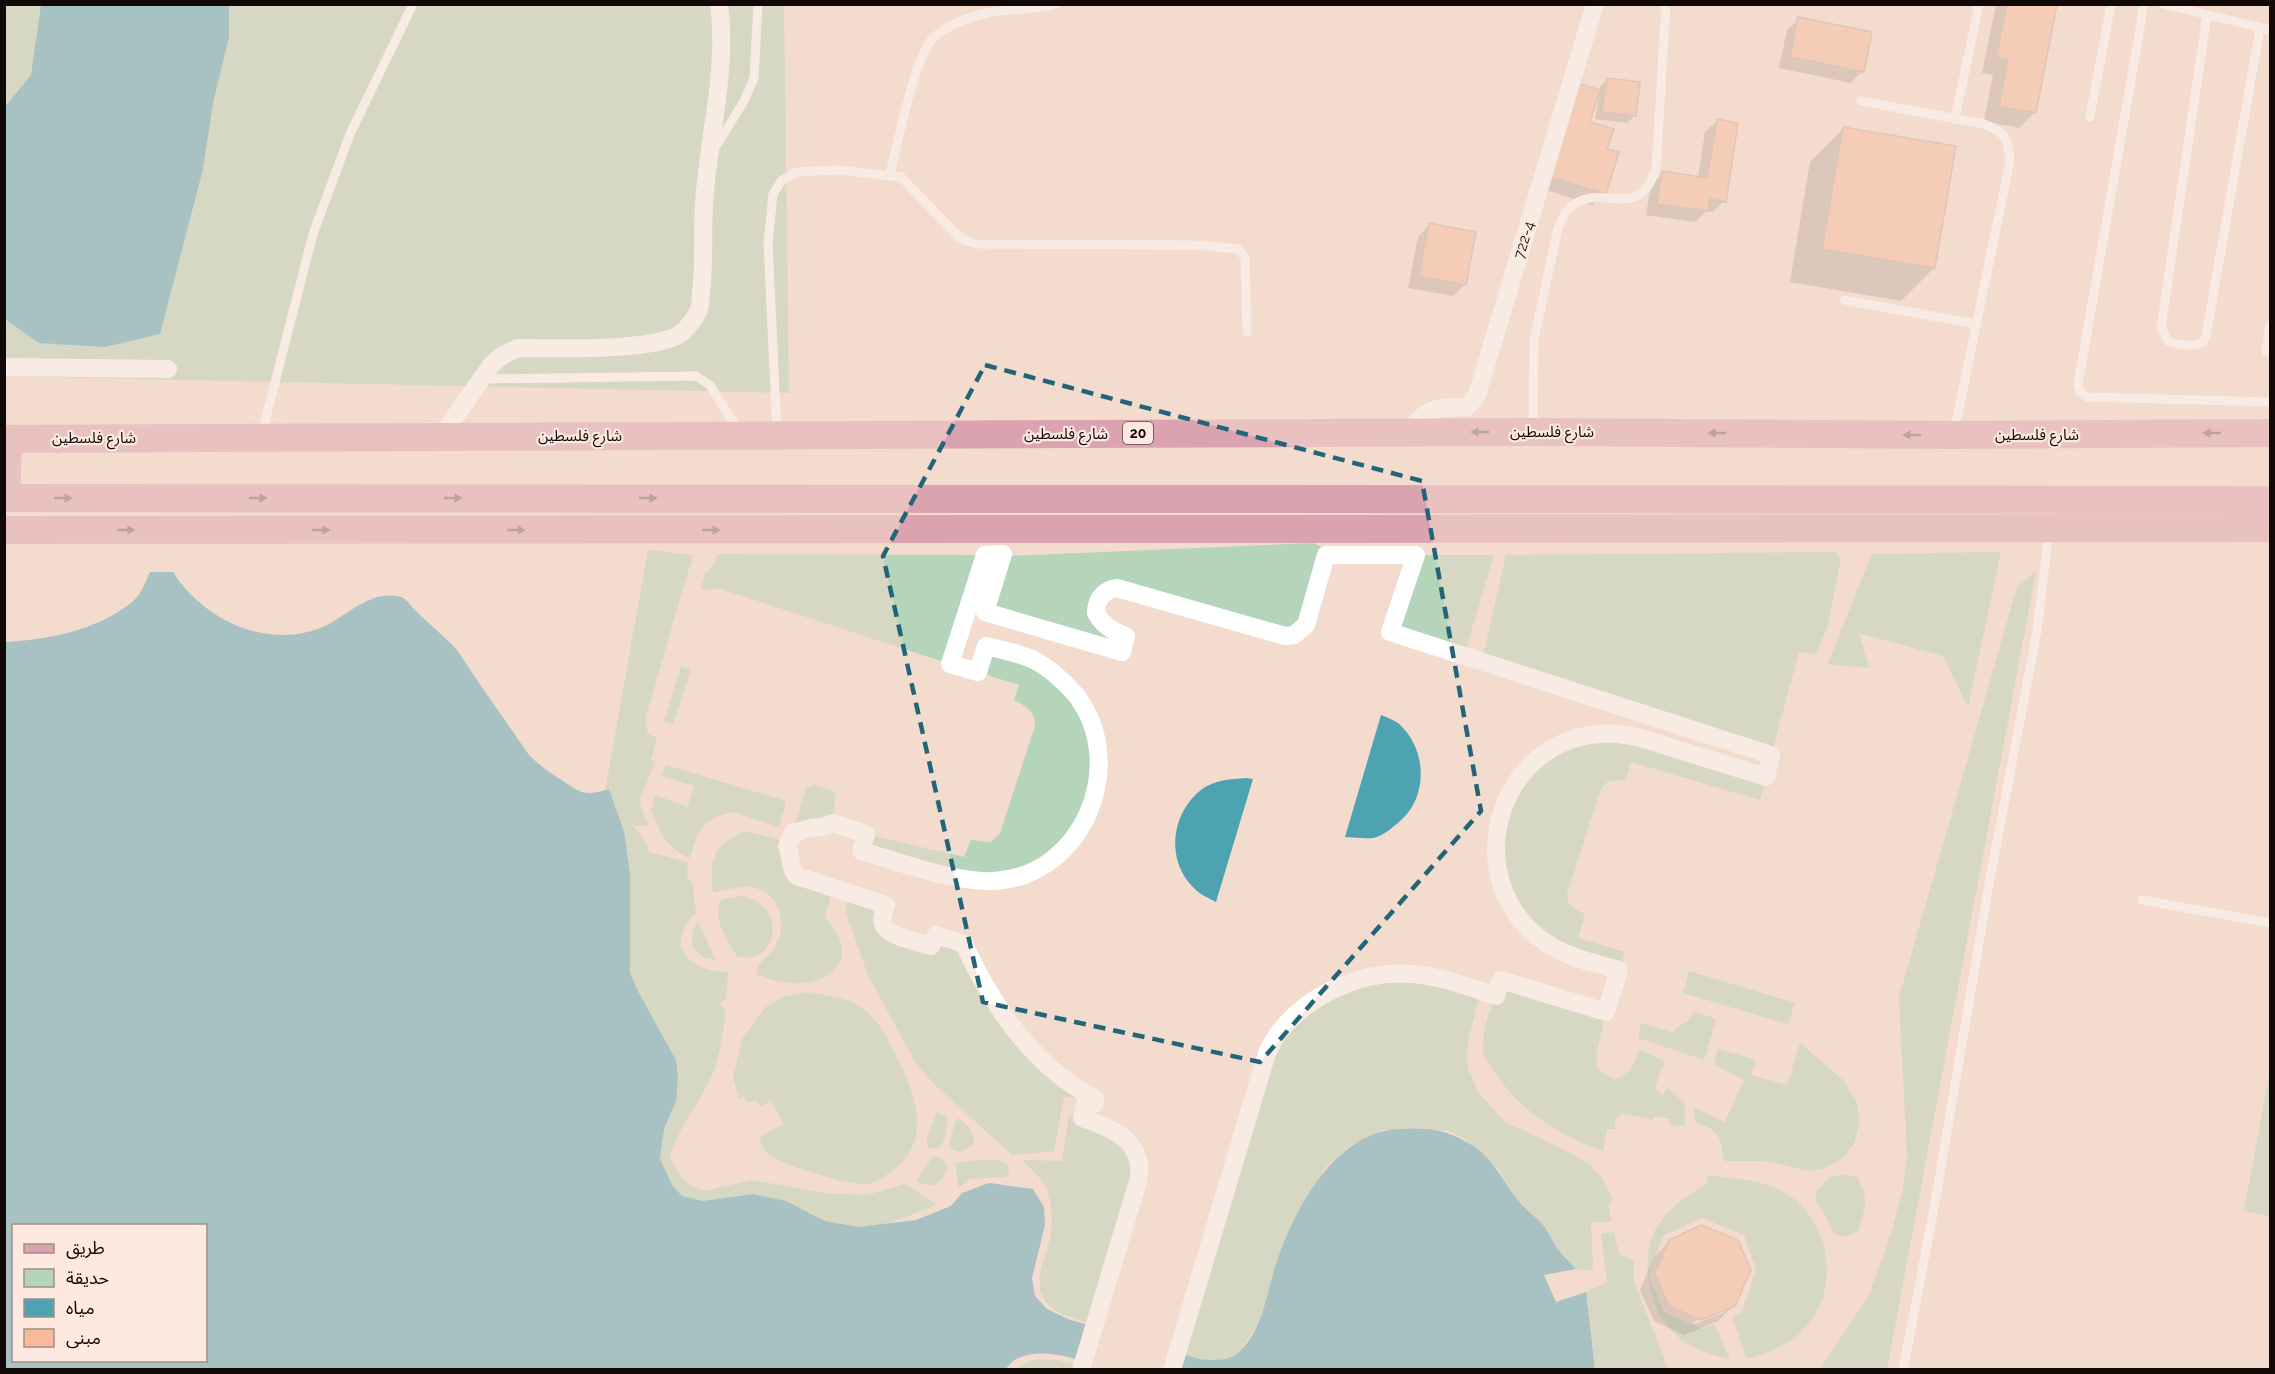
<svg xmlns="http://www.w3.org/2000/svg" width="2275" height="1374" viewBox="0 0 2275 1374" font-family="Raleway,'Noto Sans Arabic',sans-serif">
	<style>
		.green { fill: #b4d5b9 }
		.water { fill: #4ea3b3; fill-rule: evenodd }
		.pier { fill: #f3dbce }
		.shadow { fill: #0003; fill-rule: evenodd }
		.building { fill: #f8ba99; stroke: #c3aca0; stroke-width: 1.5 }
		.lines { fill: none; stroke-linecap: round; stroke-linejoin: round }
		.lane { stroke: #fff; stroke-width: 9 }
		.street { stroke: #fff; stroke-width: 18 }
		.primary { stroke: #dba3b0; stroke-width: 28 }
		.oneway { fill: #805e64 }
		.marked { fill: none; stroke: #236578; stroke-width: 4.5; stroke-dasharray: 12 8; stroke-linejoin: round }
		.labels { text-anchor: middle; stroke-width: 4.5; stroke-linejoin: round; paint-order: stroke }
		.shield { fill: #fde9df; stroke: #584c47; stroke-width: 1.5 }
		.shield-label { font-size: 14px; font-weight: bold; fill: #110906 }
		.street-label { font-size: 15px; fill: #110906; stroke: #fde9df }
	</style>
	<rect width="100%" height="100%" fill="#f3dbce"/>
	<!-- green -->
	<g class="green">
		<path d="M 5,5 L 784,5 L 789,393 L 5,376 Z"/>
		<path d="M 1313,543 L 1324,548 L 1300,631 L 1117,588 L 1099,600 L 1122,652 L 985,612 L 1009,556 Z"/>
		<path d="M 648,550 L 693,555 L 645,719 L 648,734 L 657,738 L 651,760 L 655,762 L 639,801 L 648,826 L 633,826 L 643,838 L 649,852 L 688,862 L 687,875 L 693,886 L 696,913 C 662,945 690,972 728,972 L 726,998 L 720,1004 L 726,1011 C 723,1032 720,1055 712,1075 C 700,1103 678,1127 670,1157 L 679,1174 L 689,1185 L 705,1191 L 752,1180 L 824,1193 L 867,1195 L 905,1184 L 937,1205 L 884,1225 L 858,1227 L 825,1221 L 786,1201 L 753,1194 L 703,1201 L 682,1196 L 672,1186 L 660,1159 L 664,1129 L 676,1101 L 676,1060 L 639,993 L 630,973 L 630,874 L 609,789 L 605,791 Z"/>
		<path d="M 1835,552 L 1841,559 L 1828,625 L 1816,654 L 1799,652 L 1771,755 L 1482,661 L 1506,555 Z"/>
		<path d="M 2001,552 L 1968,707 L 1943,656 L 1859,633 L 1869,668 L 1828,664 L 1872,554 Z"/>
		<path d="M 717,554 L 985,555 L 950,664 L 718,588 L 710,590 L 701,589 L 705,573 L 713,567 Z"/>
		<path d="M 1416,555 L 1494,555 L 1464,655 L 1390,632 Z"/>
		<path d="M 2036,571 L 1887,1369 L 1820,1369 L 1868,1297 L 1890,1237 L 1903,1190 L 1907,1156 L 1899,997 L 2017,587 Z"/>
		<path d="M 986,646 L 1065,684 L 1100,760 L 1067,844 L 994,881 L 861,851 L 866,834 L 964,857 L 971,840 L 991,842 L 1000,833 L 1035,726 C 1036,712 1026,706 1014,700 L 1019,685 L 978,672 Z"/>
		<path d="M 681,666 L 691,670 L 673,724 L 664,722 Z"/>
		<path d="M 1598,734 L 1766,777 L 1760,800 L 1631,762 L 1626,779 L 1607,782 L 1600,791 L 1567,894 C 1567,906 1574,909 1585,914 L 1578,938 L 1625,952 L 1619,970 L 1577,958 L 1511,904 L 1496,837 L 1530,767 Z"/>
		<path d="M 666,765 L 786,801 L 779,827 L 733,812 L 715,817 L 705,824 L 696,837 L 690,858 C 666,848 660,832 651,810 L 655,795 L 688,807 L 694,786 L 661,776 Z"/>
		<path d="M 815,785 L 835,792 L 833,823 L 793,832 L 806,788 Z"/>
		<path d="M 744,831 L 777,839 L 787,846 L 792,866 L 833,888 L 825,917 C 832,927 842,937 842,950 C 843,957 840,962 836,967 C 819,990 780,985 757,974 C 757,960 768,959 774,949 C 789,926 781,891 750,887 C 736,886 727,891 713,892 C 709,858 713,847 744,831 Z"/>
		<path d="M 850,894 L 886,905 L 883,927 L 964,944 L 983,984 L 1086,1100 L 1064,1096 L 1054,1151 L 1012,1155 L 935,1085 L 916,1064 L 868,975 L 845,910 Z"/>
		<path d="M 739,896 C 789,901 779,968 737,956 C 727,939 712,920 721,900 Z"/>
		<path d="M 698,922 L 716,960 L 703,957 L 692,947 L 693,929 Z"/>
		<path d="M 1689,971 L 1795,1003 L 1788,1024 L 1683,993 Z"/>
		<path d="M 1367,976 L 1481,991 L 1470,1032 L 1466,1056 L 1468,1069 L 1478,1092 L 1505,1122 L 1565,1150 L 1590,1165 L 1602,1178 L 1613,1200 L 1608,1205 L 1612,1222 L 1591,1222 L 1593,1268 L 1588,1271 L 1576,1269 L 1558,1248 L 1544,1226 L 1518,1200 L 1498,1169 L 1462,1137 L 1448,1131 L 1419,1128 L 1382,1130 L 1350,1146 L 1326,1167 L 1301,1209 L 1282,1246 L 1260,1322 L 1237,1355 L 1219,1360 L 1199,1359 L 1178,1353 L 1280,1030 Z"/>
		<path d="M 1501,980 L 1606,1012 L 1596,1055 L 1598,1070 L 1614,1079 C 1631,1076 1634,1064 1639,1049 L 1664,1061 L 1655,1088 L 1663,1096 L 1667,1088 L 1685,1103 L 1685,1126 L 1669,1125 L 1670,1119 L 1655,1116 L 1653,1120 L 1622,1113 L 1614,1121 L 1616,1129 L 1607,1129 L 1603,1151 C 1561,1137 1517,1109 1494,1071 C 1491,1066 1486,1060 1484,1055 C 1478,1035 1494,1000 1501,980 Z"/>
		<path d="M 809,992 C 825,995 847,998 861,1007 C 878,1019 887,1038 896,1055 C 915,1094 934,1140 892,1171 C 886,1175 876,1183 868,1184 C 851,1185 831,1178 814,1173 C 802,1170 772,1160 765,1150 C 762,1147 761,1141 759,1138 L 783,1124 L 771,1100 L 761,1107 L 755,1100 L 748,1103 L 744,1096 L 739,1099 L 733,1077 L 743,1037 L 767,1006 L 785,996 Z"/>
		<path d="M 1694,1011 L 1716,1019 L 1704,1060 L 1638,1038 L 1641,1023 L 1673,1033 L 1675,1029 L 1688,1021 Z"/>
		<path d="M 1800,1043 L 1842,1079 L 1856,1100 L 1860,1120 L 1854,1144 L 1840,1161 L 1824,1168 L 1808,1171 L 1765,1161 L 1724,1161 C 1720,1136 1721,1131 1696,1123 L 1693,1107 L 1725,1122 L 1744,1080 L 1714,1064 L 1718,1049 L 1756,1060 L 1751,1075 L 1787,1085 Z"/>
		<path d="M 2270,1071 L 2270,1216 L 2244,1211 Z"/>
		<path d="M 937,1112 L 947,1117 C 948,1129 944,1156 928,1147 L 927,1138 Z"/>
		<path d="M 1069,1115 L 1105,1125 L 1140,1170 L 1094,1325 C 1080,1320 1063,1317 1051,1307 C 1030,1289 1043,1265 1049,1243 C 1053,1226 1053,1204 1046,1188 C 1042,1178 1029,1168 1022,1160 L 1062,1161 Z"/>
		<path d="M 957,1118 C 966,1123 974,1131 974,1143 L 961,1152 L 953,1150 L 949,1144 Z"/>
		<path d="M 933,1156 C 955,1160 947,1177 934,1186 L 916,1182 Z"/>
		<path d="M 979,1160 L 999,1160 L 1008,1165 L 1009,1173 L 1005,1177 L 970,1179 L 959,1188 L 955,1163 Z"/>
		<path d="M 1707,1175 C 1734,1179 1763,1179 1787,1194 C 1829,1220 1840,1285 1809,1323 C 1793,1343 1771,1353 1747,1359 L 1732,1317 L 1742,1312 L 1756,1270 L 1744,1235 L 1702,1218 L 1664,1235 L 1648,1274 L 1664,1312 L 1702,1329 L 1714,1324 L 1730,1359 C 1710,1355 1691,1349 1676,1335 C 1648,1311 1638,1257 1658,1225 C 1670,1207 1687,1195 1707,1184 Z"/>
		<path d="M 1844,1175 L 1856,1176 C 1870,1194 1865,1211 1858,1231 L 1844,1237 L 1834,1234 L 1824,1213 L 1817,1205 L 1816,1192 L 1829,1177 Z"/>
		<path d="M 1614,1232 L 1619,1254 L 1634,1260 L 1634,1281 L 1668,1369 L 1595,1369 L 1586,1292 L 1607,1282 L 1601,1234 Z"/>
		<path d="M 1037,1359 L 1057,1360 L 1082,1366 L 1081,1369 L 1018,1370 L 1020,1366 Z"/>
	</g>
	<!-- water -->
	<g class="water">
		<path d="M 41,5 L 229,5 L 229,37 L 213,103 L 203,169 L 160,334 L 105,347 L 39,343 L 5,319 L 5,107 L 31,75 Z"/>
		<path d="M 150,572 L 173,572 C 204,621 270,652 327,625 C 350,613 372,589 401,597 C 407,599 412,608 417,612 C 429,624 442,634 454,647 C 463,657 469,669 477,680 C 494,705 512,730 529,755 C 539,765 549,772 560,779 C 581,793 584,797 609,789 L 624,832 L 630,874 L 630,973 L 639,993 L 676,1060 L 678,1077 L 676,1101 L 664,1129 L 660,1159 L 672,1185 L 682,1196 L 703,1201 L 753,1194 L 786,1201 L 825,1221 L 858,1227 L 916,1220 L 951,1206 L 962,1193 L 989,1183 L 1033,1189 L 1044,1207 L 1045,1225 L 1032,1278 L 1035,1296 L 1047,1309 L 1068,1319 L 1199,1359 C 1211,1360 1228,1362 1238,1353 C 1262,1331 1265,1300 1274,1271 C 1291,1215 1332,1133 1398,1129 C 1430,1127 1447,1129 1475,1147 C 1494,1161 1503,1181 1518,1200 C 1525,1209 1535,1216 1543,1225 C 1549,1232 1552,1241 1558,1249 C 1563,1256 1570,1262 1576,1269 L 1544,1275 L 1556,1302 L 1586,1292 L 1595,1369 L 1110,1370 C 1081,1361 1048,1346 1018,1358 C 1013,1360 1009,1366 1004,1370 L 5,1370 L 5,642 C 47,640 97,630 131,603 C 141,595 145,584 150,572 ZM 14,1226 L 206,1226 L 206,1360 L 14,1360 Z"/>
		<path d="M 1381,715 C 1387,717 1393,720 1398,723 C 1427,748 1429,796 1400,821 C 1392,828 1383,836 1373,838 C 1364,839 1354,837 1345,837 Z"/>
		<path d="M 1246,778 L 1253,779 L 1216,902 C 1209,898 1201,895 1196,890 C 1165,862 1170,814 1202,789 C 1215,780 1231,779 1246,778 Z"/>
	</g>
	<!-- pier -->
	<path class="pier" d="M 1094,1324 L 1178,1350 L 1172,1370 L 1099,1370 L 1082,1365 Z"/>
	<!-- shadow -->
	<g class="shadow">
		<path d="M 1996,4 L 2056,4 L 2035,112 L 2019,128 L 1984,121 L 1993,75 L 1982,73 Z"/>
		<path d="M 1799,19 L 1862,71 L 1851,83 L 1779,68 L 1787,30 Z"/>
		<path d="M 1608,79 L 1634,116 L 1627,123 L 1595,119 L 1599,97 L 1597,96 L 1589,123 L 1605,150 L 1605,193 L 1593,205 L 1540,188 L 1599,91 L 1600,87 Z"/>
		<path d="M 1717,121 L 1724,201 L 1713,212 L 1706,211 L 1695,222 L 1646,215 L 1651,185 L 1663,173 L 1698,178 L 1705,132 Z"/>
		<path d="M 1843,129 L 1934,268 L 1901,301 L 1790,282 L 1810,162 Z"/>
		<path d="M 1429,225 L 1465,284 L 1453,296 L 1408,288 L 1418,237 Z"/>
		<path d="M 1670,1241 L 1734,1305 L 1718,1321 L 1684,1335 L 1654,1321 L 1640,1290 L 1654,1257 ZM 1725,1309 L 1725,1312 L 1695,1324 L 1693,1322 Z"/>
	</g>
	<!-- building -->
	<g class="building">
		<path d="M 2007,4 L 2057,4 L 2036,113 L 1999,106 L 2008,60 L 1996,57 Z"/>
		<path d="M 1798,17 L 1872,32 L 1864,72 L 1790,57 Z"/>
		<path d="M 1607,78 L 1640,82 L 1636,116 L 1602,112 Z"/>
		<path d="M 1580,84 L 1600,90 L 1590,122 L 1614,129 L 1607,149 L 1619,152 L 1606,194 L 1550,177 Z"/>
		<path d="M 1717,119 L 1738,123 L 1726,202 L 1710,199 L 1708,211 L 1657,204 L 1662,171 L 1707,178 Z"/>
		<path d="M 1843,127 L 1956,146 L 1935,268 L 1822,249 Z"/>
		<path d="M 1429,223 L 1476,232 L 1466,285 L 1419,276 Z"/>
		<path d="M 1701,1225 L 1738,1240 L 1751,1270 L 1735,1306 L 1701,1320 L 1669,1306 L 1655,1273 L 1669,1240 Z"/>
	</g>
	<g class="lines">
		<!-- lane -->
		<g class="lane">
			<path d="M 2143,4 L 2141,23 L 2080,373 L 2078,385 L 2080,392 L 2087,397 L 2270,402"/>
			<path d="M 2163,4 L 2270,30"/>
			<path d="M 2207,15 L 2161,328 L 2169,342 C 2181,345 2191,347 2202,343 L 2206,336 L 2260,28"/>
			<path d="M 1861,101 L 1984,124 C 2006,133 2008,138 2010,161 L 1954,433"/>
			<path d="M 2090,117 L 2111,4"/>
			<path d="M 1955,119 L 1979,4"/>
			<path d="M 715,148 L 744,101 L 754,78 L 758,4"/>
			<path d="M 890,174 C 897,146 915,56 933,38 C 949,24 971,16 992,12 C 1013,9 1035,10 1056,4"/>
			<path d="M 1844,300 L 1977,324"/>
			<path d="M 2266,351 L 2270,326"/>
			<path d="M 483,379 L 696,376 L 710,385 L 738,430"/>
			<path d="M 1533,429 L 1534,340 L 1558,228 C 1561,223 1563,215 1567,211 C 1599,176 1636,227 1656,169 L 1666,4"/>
			<path d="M 777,432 L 768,243 L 773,194 L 782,180 L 797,172 L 837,170 L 901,177 L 961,239 L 977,244 L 1197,245 L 1238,249 L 1245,258 L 1247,332"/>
			<path d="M 262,433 L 313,234 L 350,134 L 413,4"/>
			<path d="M 2142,900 L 2270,923"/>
			<path d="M 1903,1370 L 1935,1203 L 1989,884 L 2037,631 L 2049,531"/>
		</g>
		<!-- street -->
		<g class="street">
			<path d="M 4,367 L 168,369"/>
			<path d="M 1409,432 C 1428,405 1436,409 1467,407 L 1477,395 L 1595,4"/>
			<path d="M 440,438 L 492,364 L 503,355 L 518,348 C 553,348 653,352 680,334 C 687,329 696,317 699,309 C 701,303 701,296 701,290 C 705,262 702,233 704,204 C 708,138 728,71 719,4"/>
			<path d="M 1081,1370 L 1139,1178 C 1143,1140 1112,1128 1082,1118 L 1086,1100 L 1094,1104 L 1095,1099 C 1033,1066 992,1006 964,944 L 936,935 L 931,946 C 919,942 887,937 883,924 C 881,918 884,911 886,905 L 797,876 C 789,869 792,856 787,846 L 793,832 L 797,833 C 811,824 820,830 833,823 L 866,834 L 861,851 C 900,862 954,883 994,881 C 1084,876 1129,764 1076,695 C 1065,682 1048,667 1034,660 C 1019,653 1001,650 986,646 L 978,672 L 950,664 L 985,555 L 1003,554 L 985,612 L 1122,652 L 1126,636 C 1113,632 1103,626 1096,613 C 1096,600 1103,590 1117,588 L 1285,636 L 1294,635 L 1306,625 L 1326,555 L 1416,555 L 1390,632 L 1771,755 L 1766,777 C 1737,768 1708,759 1679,750 C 1653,742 1627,731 1599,734 C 1505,741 1463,858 1526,926 C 1551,953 1585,961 1619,970 L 1606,1012 L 1501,980 L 1496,996 C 1468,987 1441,976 1411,974 C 1364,970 1311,993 1281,1030 C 1275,1036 1271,1046 1267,1053 L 1172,1370"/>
		</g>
		<!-- primary -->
		<g class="primary">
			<path d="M 4,439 L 1533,432 L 1954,435 L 2270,433"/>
			<path d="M 4,498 L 2270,500"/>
			<path d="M 6,498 L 8,439"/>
			<path d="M 4,530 L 2270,528"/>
		</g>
	</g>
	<!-- one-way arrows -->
	<defs><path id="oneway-solid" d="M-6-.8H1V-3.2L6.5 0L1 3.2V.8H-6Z" transform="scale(1.5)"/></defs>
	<g class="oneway">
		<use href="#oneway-solid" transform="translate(1480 432) rotate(180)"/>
		<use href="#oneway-solid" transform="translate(1717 433) rotate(-180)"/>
		<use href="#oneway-solid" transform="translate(2212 433) rotate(180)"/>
		<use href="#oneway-solid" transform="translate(1912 435) rotate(-180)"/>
		<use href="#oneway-solid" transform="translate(63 498)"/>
		<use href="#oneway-solid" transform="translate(258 498)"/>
		<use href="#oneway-solid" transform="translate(453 498)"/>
		<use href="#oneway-solid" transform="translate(648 498)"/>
		<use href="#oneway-solid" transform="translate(126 530)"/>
		<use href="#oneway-solid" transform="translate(321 530)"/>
		<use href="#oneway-solid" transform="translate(516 530)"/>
		<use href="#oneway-solid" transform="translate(711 530)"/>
	</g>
	<!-- marked area -->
	<path d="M0 0H2275V1374H0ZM 985,365 L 1422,481 L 1481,811 L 1260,1062 L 983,1002 L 883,556 Z" fill="#f3dbce" fill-opacity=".55" fill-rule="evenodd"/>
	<path class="marked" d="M 985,365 L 1422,481 L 1481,811 L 1260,1062 L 983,1002 L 883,556 Z"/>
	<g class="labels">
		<!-- shield labels -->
		<rect class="shield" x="1123" y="422" width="30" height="22" rx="4.5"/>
		<g class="shield-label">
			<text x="1138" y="438">20</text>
		</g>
		<!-- street labels -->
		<g class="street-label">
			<text transform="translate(1524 240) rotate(-73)" y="5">722-4</text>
			<text x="1552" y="437">شارع فلسطين</text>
			<text x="1066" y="439">شارع فلسطين</text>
			<text x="2037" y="440">شارع فلسطين</text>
			<text x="580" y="441">شارع فلسطين</text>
			<text x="94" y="443">شارع فلسطين</text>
		</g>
	</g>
	<!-- border -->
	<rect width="2275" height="1374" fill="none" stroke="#110906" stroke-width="12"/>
	<!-- legend -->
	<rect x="12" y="1224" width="195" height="138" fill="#fde9df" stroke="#9f8f88" stroke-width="1.5"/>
	<rect x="24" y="1244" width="30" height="9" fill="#dba3b0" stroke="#9f8f88" stroke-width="1.5"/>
	<text x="66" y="1254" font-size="18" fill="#110906">طريق</text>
	<rect x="24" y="1269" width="30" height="18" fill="#b4d5b9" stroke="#9f8f88" stroke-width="1.5"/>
	<text x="66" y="1284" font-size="18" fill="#110906">حديقة</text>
	<rect x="24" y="1299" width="30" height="18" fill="#4ea3b3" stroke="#9f8f88" stroke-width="1.5"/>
	<text x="66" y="1314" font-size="18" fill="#110906">مياه</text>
	<rect x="24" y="1329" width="30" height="18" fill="#f8ba99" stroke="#9f8f88" stroke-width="1.5"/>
	<text x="66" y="1344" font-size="18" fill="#110906">مبنى</text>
</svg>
